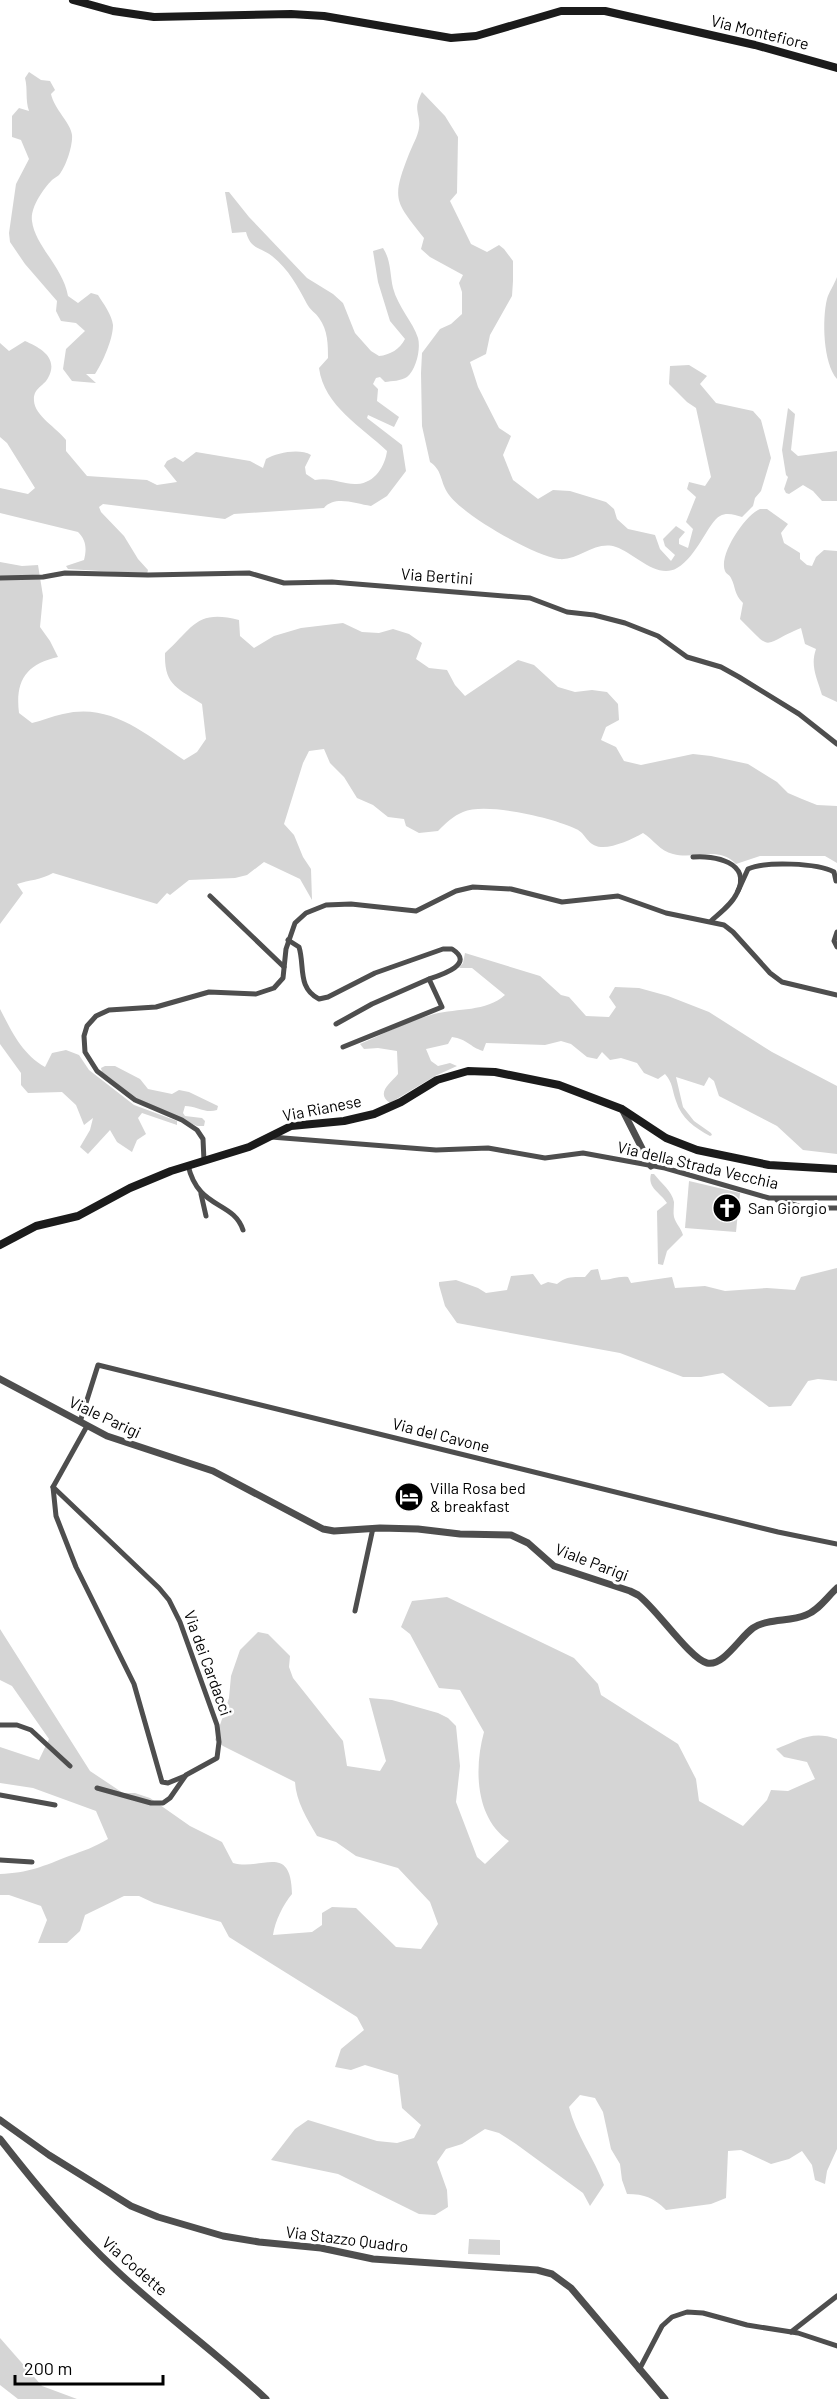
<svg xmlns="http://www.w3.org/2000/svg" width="837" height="2399" viewBox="0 0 837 2399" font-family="Barlow,sans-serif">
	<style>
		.green { fill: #d5d5d5 }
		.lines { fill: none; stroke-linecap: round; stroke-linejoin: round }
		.minor { stroke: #4e4e4e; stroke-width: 5 }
		.tertiary { stroke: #4e4e4e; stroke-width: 7 }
		.secondary { stroke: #1b1b1b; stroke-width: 8 }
		.labels { text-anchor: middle; stroke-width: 6; stroke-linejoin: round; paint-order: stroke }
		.street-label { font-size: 16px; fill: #000; stroke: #fff }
		.poi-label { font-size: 16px; fill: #000; stroke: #fff; text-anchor: start }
	</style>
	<rect width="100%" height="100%" fill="#fff"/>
	<!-- green -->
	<g class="green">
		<path d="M 29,72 L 41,80 L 50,81 L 55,90 L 51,94 C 54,109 71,123 72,135 C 73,145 66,167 59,175 C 57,177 54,178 52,180 C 43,189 30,208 32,221 C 35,246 63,267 68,296 L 78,303 L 91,293 L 98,295 C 103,303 112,315 113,325 C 113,339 103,362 95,374 L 86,374 L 96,383 L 72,381 L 63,369 L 66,349 L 85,331 L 76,323 L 61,321 L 56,311 L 57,301 L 25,264 L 10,242 L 9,233 L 16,184 L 29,159 L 21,140 L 12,137 L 12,116 L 19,108 L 29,111 C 25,99 28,90 25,78 Z"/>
		<path d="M 422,92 L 445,116 L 458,137 L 457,193 L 450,201 L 471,244 L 487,252 L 499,245 L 504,249 L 513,261 L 513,281 L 512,296 L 490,335 L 486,354 L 470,362 L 478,387 L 499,428 L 511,436 L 503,455 L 513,480 L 538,499 L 553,490 L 570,491 L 606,502 L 614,509 L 617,519 L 628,529 L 655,535 L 660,549 L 671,561 L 675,555 L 665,546 L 663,539 L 676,526 L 685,532 L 679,539 L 679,544 L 688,548 L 693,529 L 686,522 L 696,497 L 687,489 L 689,482 L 705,486 L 711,477 L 696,408 L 687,402 L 669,384 L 670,366 L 689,365 L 707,376 L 700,384 L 716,403 L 753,411 L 761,420 L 771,458 L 761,491 L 755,498 L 753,506 L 742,517 C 735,515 727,512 720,516 C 709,521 697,557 677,568 C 657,580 634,553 616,547 C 595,540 579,561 559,559 C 534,556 460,514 447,492 C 440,480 442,470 430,462 L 422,426 L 421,373 L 422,353 L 440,329 L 451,324 L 462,314 L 462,292 L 459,283 L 463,275 L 430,257 L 421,249 L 424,238 C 395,201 391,200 409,154 C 412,146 418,136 419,128 C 421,113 412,111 422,92 Z"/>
		<path d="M 225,192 L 229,192 L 249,217 L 307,278 L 333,294 L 343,303 L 355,333 L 371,351 L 379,356 C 390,355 400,349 405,339 L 390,321 L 378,282 L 373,251 L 383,248 C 391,260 390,275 393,288 C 398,307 413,322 418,338 C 421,349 416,370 407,377 C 401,381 392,381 385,382 L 380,377 L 376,378 L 373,384 L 378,389 L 377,401 L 399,417 L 394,427 L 368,415 L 367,418 L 402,445 L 406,471 L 387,496 L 371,506 C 356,504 335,495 324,508 L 234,514 L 225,519 L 103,504 L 99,507 L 101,512 L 124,536 L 138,559 L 148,570 L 147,574 L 68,569 L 66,566 L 84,560 C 87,548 86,540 78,532 L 0,513 L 0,488 L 28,494 L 35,488 L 7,443 L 0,437 L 0,343 L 9,351 L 25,341 C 41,348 59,358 48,378 C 43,387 33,388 34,401 C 35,416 57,428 66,440 L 66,451 L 87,476 L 147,480 L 157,485 L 177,482 L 164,466 L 167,461 L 175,457 L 183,462 L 196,452 L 250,461 L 263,468 L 266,459 C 277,453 299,448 311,455 L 305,467 L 306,474 L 315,480 C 332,477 344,485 357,484 C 375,483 385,466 387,451 C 362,427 324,406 319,368 L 328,358 C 328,345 328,330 319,318 C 316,313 310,310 307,304 C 297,285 289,270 272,256 C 259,246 251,250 246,232 L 232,233 Z"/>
		<path d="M 837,277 L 837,379 C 823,363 822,319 827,299 C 829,292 834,285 837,277 Z"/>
		<path d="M 788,408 L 795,414 L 791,450 L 798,456 L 837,451 L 837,501 L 822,501 L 813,491 L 803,485 L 789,494 L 786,493 L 784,489 L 788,477 L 786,475 L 782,450 Z"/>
		<path d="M 760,509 L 767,509 L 788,524 L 781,533 L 784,543 L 800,553 L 800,559 L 807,565 L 812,566 L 816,557 L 824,550 L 837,551 L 837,702 L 822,695 C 817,678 810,666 816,649 L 805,644 L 801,628 C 760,645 774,653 740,619 L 743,603 C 734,594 736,588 731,578 C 730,575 726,574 725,571 C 718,555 746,514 760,509 Z"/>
		<path d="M 0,562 L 22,566 L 38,565 L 43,596 L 40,627 L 50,641 L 58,657 C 26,664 15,681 19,713 L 32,723 C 42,721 52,716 63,714 C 111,702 147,735 184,760 L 197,752 L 206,739 L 202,704 C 178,688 164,686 165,653 C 193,628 196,609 239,620 L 240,636 L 254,648 L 274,636 L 301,628 L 343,623 L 362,632 L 379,633 L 393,629 L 409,634 L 422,643 L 416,659 L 429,668 L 447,670 L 455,685 L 465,696 L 518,660 L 534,665 L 558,687 L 575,692 L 592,690 L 607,692 L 618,704 L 619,720 L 606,727 L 601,740 L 616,747 L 624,761 L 641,765 L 693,754 L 711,756 L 748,764 L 777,782 L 788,793 L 802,799 L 817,805 L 837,806 L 837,863 L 825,856 L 760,856 L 736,864 C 718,845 695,860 673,854 C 660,851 654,840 643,833 C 633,839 613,848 601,847 C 587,846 586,833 576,829 C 554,818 486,802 463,812 C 453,816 446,823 438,831 L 419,833 L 406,826 L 404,819 L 388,817 L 373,805 L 357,798 L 344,777 L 330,763 L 324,749 L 309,751 L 303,763 L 284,824 L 294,835 L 303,857 L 311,869 L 312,900 L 300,879 L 264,862 L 247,875 L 235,878 L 189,880 L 170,895 L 167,893 L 157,904 L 53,873 C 41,880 29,880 17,884 L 23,893 L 0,924 Z"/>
		<path d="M 465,953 L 540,976 L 561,995 L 569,997 L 586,1016 L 609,1017 L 616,1007 L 609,997 L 615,987 L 639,988 L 668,996 L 709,1012 L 772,1052 L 837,1086 L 837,1154 L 803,1150 L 777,1126 L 719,1096 L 714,1081 L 709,1077 L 704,1086 L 676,1077 L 683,1107 L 694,1121 L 711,1133 L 712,1135 L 710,1136 C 695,1128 681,1118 676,1101 C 672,1090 673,1083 665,1074 L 658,1079 L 644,1073 L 637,1063 L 621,1058 L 610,1060 L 602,1052 L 597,1059 L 587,1057 L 571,1044 L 561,1041 L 545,1045 L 486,1043 L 483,1051 C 470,1047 467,1039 452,1037 L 448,1044 L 426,1049 L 431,1061 L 438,1066 L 450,1063 L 457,1066 L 435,1076 L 390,1103 C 375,1093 391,1083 398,1074 L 397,1051 L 378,1048 L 364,1049 L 360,1044 C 385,1033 409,1021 434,1014 C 458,1008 486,1012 505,995 L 472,968 L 459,968 L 463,963 Z"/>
		<path d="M 0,1009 C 12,1032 22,1054 45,1067 L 52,1053 L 66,1050 L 79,1055 L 89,1070 L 134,1105 L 177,1121 L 177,1125 L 142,1113 L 138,1118 L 146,1134 L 137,1140 L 132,1152 L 117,1142 L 110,1130 L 88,1154 L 80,1147 L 90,1130 L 93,1118 L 84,1125 L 76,1105 L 62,1092 L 28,1093 L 21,1085 L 21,1073 L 0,1044 Z"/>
		<path d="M 105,1066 L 115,1066 L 140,1079 L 148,1089 L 172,1094 L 179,1090 L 189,1092 L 218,1106 L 217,1110 C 206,1114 196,1106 185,1106 L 183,1113 L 185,1116 L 202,1118 L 205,1121 L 204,1126 L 197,1126 L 138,1099 L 102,1072 L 101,1068 Z"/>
		<path d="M 651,1174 L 654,1174 C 661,1183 672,1191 674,1202 C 674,1207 673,1213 674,1217 C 676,1224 681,1228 683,1235 L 667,1251 L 663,1265 L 658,1264 L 657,1211 L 667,1203 C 661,1193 647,1188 651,1174 Z"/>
		<path d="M 689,1181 L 740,1193 L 736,1232 L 685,1228 Z"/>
		<path d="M 837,1268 L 837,1381 L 818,1379 L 808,1381 L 791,1406 L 769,1407 L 723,1373 L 701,1377 L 683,1377 L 620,1353 L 457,1323 L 445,1306 L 439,1285 L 439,1282 L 456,1280 L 478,1288 L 486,1293 L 507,1290 L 511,1276 L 533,1274 L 541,1285 L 548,1282 L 557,1284 C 566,1276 574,1277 585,1277 L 591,1270 L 598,1269 L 601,1280 C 612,1280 617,1276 628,1277 L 631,1283 L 672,1277 L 675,1288 L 705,1286 L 725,1291 L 767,1288 L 795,1290 L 801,1277 Z"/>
		<path d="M 447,1597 L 574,1658 L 598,1684 L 601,1695 L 678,1744 L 696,1779 L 699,1801 L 743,1826 L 767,1800 L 771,1790 L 788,1791 L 815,1779 L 807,1762 L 784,1757 L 776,1749 C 799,1740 812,1730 837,1739 L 837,2149 L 827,2171 L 825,2184 L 815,2180 L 812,2165 L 802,2151 L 789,2159 L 771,2164 L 741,2150 L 728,2151 L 726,2198 L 711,2204 L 666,2210 C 654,2198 645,2194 627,2194 L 622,2180 L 620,2164 L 611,2149 L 603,2112 L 595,2098 L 580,2095 L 569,2107 C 576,2135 594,2158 604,2185 L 590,2206 L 583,2193 L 516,2144 L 499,2133 L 485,2129 L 462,2144 L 446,2149 L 437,2162 L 447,2190 L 448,2207 L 435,2215 L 419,2214 L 338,2174 L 271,2160 L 295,2129 L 308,2120 L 377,2141 L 397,2143 L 414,2138 L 421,2125 L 402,2108 L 398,2075 L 365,2065 L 351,2070 L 335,2067 L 341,2049 L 364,2030 L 357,2017 L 229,1937 L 221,1922 L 154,1903 L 139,1896 L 124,1896 L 85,1915 L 80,1931 L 67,1943 L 38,1943 L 47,1920 L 41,1906 L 9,1895 L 0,1895 L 0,1874 C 28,1873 44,1866 69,1856 C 83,1851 95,1847 108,1839 L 96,1811 L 33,1788 L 0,1783 L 0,1747 L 39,1760 L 49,1739 L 12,1686 L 0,1680 L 0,1629 L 90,1771 L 123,1793 L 135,1793 L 150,1798 L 190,1826 L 222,1842 L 233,1863 C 262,1871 291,1842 292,1894 C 283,1905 275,1921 273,1935 L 312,1932 L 322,1925 L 322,1913 L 332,1907 L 356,1908 L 396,1947 L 421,1949 L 438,1924 L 430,1902 L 398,1868 L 356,1856 L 336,1842 L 317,1836 C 307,1819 296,1801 295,1782 L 223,1746 L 215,1740 L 229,1698 L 231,1676 L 240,1650 L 258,1632 L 268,1634 L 290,1656 L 289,1667 L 293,1678 L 343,1741 L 347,1766 L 380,1771 L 386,1761 L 369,1698 L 392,1700 L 438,1713 L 448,1718 L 456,1726 L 460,1766 L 456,1802 L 477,1857 L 485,1864 L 509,1841 C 475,1818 474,1768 484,1732 L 460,1690 L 439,1688 L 410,1634 L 401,1627 L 412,1601 Z"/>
		<path d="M 469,2239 L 500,2240 L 500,2255 L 468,2254 Z"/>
		<path d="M 0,2338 L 42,2386 L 77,2399 L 18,2399 L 0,2385 Z"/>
	</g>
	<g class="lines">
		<!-- minor -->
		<g class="minor">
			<path d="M 0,578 L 43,577 L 65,573 L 148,575 L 249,573 L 284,583 L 332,582 L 530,598 L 567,612 L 594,615 L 625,623 L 658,636 L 687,657 L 721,667 L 739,677 L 799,714 L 837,744"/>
			<path d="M 693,857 C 713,855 753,862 737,893 C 732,904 720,913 711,921"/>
			<path d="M 738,891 L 748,869 C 765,861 818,863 834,872 L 836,881"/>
			<path d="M 210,896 L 284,967"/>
			<path d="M 837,932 L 834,941 L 837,947"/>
			<path d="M 288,940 L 299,947 C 305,966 297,988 319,999 L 328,997 L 375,973 L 443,949 L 452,949 C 476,964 441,975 429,979 L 442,1007 L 343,1047"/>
			<path d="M 336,1024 L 372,1004 L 429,979"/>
			<path d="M 271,1137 L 436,1150 L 488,1148 L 545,1158 L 583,1153 L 665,1168 L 769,1198 L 837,1198"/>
			<path d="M 204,1161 L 203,1139 L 197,1130 L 182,1120 L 135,1100 L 97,1071 L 85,1052 L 84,1036 L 87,1026 L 96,1016 L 109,1010 L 156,1007 L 209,992 L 256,994 L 274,988 L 283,978 L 286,949 L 295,923 L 306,913 L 326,905 L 351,904 L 416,911 L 456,891 L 473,887 L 511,889 L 562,902 L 618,896 L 666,913 L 724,925 L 733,932 L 770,973 L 782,982 L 837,995"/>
			<path d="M 188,1165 C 198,1210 233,1200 243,1230"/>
			<path d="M 201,1194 L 206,1216"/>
			<path d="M 777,1200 L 806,1208 L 837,1208"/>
			<path d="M 80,1422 L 98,1365 L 778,1532 L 837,1544"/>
			<path d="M 87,1426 L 53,1487 L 56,1516 L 76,1567 L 134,1684 L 162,1782 L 168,1783 L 185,1776"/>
			<path d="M 53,1487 L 159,1588 L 169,1600 L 180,1622 L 217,1725 L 219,1742 L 217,1758 L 186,1775 L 170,1798 L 163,1803 L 151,1803 L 97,1788"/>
			<path d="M 355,1611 L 373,1528"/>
			<path d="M 0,1725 L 17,1725 L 31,1730 L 70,1766"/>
			<path d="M 0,1795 L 55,1805"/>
			<path d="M 0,1860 L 32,1862"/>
			<path d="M 791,2332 L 837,2296"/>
			<path d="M 639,2370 L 662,2326 L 672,2317 L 687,2312 L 703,2313 L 747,2325 L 798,2333 L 837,2346"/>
		</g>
		<!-- tertiary -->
		<g class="tertiary">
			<path d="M 622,1109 L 651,1166"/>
			<path d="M 0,1379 L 107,1436 L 213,1471 L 323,1529 L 334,1531 L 380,1528 L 418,1529 L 460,1534 L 511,1535 L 528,1543 L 554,1566 L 630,1591 L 638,1595 C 656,1608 690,1659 707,1663 C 723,1667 740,1637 753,1628 C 769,1618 789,1622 806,1615 C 819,1610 827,1597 837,1588"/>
			<path d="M 0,2120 L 49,2155 L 131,2206 L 158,2217 L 223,2236 L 259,2242 L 321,2248 L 373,2259 L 537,2270 L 552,2274 L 571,2288 L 665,2399"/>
			<path d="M 0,2139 C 36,2185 73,2230 116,2270 C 164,2315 218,2354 266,2399"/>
		</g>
		<!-- secondary -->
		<g class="secondary">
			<path d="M 73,0 L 113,11 L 154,17 L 291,14 L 324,16 L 451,38 L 476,36 L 561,11 L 605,11 L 755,45 L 837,68"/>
			<path d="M 0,1245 L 36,1226 L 78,1216 L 130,1188 L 171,1171 L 249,1147 L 291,1126 L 344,1121 L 374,1114 L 401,1102 L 437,1080 L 468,1071 L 495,1072 L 559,1085 L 622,1109 L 666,1138 L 697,1150 L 769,1165 L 837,1169"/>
		</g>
	</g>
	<!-- icons -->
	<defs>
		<g id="church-disc" transform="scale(1.5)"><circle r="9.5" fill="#000" stroke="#fff"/><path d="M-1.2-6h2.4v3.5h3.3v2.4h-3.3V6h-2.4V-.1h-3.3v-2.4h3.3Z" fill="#fff"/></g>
		<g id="hotel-disc" transform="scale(1.5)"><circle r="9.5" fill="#000" stroke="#fff"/><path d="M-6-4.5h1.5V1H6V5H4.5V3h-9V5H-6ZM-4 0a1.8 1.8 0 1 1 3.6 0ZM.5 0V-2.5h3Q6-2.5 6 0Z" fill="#fff"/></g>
	</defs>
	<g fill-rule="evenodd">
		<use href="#church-disc" x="727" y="1208"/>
		<use href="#hotel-disc" x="409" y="1497"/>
	</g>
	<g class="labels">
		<!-- street labels -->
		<g class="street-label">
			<text transform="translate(760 32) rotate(14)" y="6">Via Montefiore</text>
			<text transform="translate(437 576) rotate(4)" y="6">Via Bertini</text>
			<text transform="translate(322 1108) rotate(-11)" y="6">Via Rianese</text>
			<text transform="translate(698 1165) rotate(13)" y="6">Via della Strada Vecchia</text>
			<text transform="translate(105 1417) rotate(25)" y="6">Viale Parigi</text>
			<text transform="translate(441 1435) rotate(14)" y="6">Via del Cavone</text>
			<text transform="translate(592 1562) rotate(21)" y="6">Viale Parigi</text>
			<text transform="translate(208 1663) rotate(70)" y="6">Via dei Cardacci</text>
			<text transform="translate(347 2239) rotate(7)" y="6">Via Stazzo Quadro</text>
			<text transform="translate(135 2266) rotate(41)" y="6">Via Codette</text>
		</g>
		<!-- poi labels -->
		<g class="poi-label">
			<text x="748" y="1214">San Giorgio</text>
			<text x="430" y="1494">Villa Rosa bed<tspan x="430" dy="18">&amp; breakfast</tspan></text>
		</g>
	</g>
	<!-- scale -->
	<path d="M15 2375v9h148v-9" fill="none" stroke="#000000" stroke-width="3"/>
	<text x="24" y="2375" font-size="18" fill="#000000" stroke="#ffffff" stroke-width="4.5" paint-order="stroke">200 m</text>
</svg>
